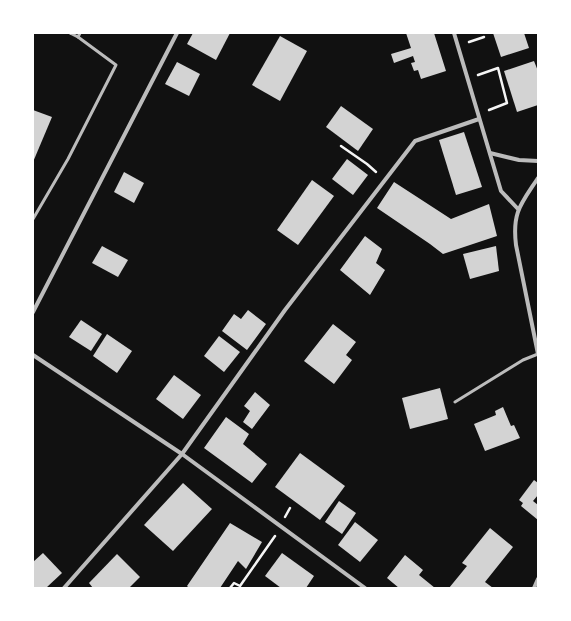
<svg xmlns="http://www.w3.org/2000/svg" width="571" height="621" viewBox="0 0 571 621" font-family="Helvetica,sans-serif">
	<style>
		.building { fill: #d3d3d3 }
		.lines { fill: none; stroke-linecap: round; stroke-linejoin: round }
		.path { stroke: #f5f5f5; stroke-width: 2.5 }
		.service { stroke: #bcbcbc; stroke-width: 3 }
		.minor { stroke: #bcbcbc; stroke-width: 4 }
	</style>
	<rect width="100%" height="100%" fill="#111"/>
	<!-- building -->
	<g class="building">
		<path d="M 193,33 L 230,33 L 216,60 L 187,44 Z"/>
		<path d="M 406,33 L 434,33 L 446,71 L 421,79 L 418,70 L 414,71 L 411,63 L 415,62 L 413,56 L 394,63 L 391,54 L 411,48 Z"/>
		<path d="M 493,33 L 524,33 L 529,48 L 501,57 Z"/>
		<path d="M 280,36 L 307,51 L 280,101 L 252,85 Z"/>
		<path d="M 534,61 L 538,71 L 538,105 L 517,112 L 504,71 Z"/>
		<path d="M 177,62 L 200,74 L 189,96 L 165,84 Z"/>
		<path d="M 341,106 L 373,129 L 358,151 L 326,127 Z"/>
		<path d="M 33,110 L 52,117 L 33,162 Z"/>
		<path d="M 464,132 L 482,187 L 456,195 L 439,140 Z"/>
		<path d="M 347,159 L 368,175 L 353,195 L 332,179 Z"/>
		<path d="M 124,172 L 144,183 L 134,203 L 114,192 Z"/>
		<path d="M 312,180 L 334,196 L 298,245 L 277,230 Z"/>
		<path d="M 394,182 L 451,219 L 489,204 L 497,236 L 443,254 L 430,244 L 377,208 Z"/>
		<path d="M 365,236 L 382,249 L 376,263 L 385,270 L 370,295 L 340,270 Z"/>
		<path d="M 102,246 L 128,260 L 118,277 L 92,263 Z"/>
		<path d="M 496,246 L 499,271 L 470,279 L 463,254 Z"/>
		<path d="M 248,310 L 266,324 L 247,350 L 222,331 L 234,314 L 241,319 Z"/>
		<path d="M 81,320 L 102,334 L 91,351 L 69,337 Z"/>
		<path d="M 333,324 L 356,342 L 346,355 L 352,360 L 334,384 L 304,361 Z"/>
		<path d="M 107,334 L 132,351 L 117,373 L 93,356 Z"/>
		<path d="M 219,336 L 240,352 L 224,372 L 204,356 Z"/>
		<path d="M 174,375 L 201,395 L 183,419 L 156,399 Z"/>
		<path d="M 440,388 L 448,419 L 410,429 L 402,398 Z"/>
		<path d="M 255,392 L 270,405 L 252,429 L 243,422 L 250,411 L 244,406 Z"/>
		<path d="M 503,407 L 511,426 L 514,425 L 520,438 L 485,451 L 474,424 L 496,415 L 495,411 Z"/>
		<path d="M 226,417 L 249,434 L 243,444 L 267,464 L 252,483 L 204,448 Z"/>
		<path d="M 300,453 L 345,486 L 320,520 L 275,487 Z"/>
		<path d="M 534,480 L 538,483 L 538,495 L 533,501 L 538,505 L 538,520 L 521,506 L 523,503 L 519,500 Z"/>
		<path d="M 183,483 L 212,509 L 173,551 L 144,525 Z"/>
		<path d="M 339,501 L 356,513 L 342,534 L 325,522 Z"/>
		<path d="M 355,522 L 378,540 L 360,562 L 338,545 Z"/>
		<path d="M 230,523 L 262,542 L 246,569 L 238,561 L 220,588 L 189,588 L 187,586 Z"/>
		<path d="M 490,528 L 513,547 L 485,582 L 493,588 L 449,588 L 467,566 L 462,563 Z"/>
		<path d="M 43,553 L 62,573 L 46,588 L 33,588 L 33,562 Z"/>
		<path d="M 282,553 L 314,576 L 306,588 L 281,588 L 265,576 Z"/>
		<path d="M 117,554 L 140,577 L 129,588 L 93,588 L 89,583 Z"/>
		<path d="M 405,555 L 423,570 L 419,575 L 435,588 L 399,588 L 387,578 Z"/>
	</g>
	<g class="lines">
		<!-- path -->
		<g class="path">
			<path d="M 469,42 L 484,37"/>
			<path d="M 478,75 L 498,68 L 507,103 L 489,110"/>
			<path d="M 341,146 L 367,164 L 376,172"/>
			<path d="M 285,517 L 290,508"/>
			<path d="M 230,588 L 234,583 L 240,586 L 275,536"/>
		</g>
		<!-- service -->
		<g class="service">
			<path d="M 70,33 L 78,37"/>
			<path d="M 33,219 L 68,159 L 116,65 L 78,37 L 80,33"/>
			<path d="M 455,402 L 523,360 L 538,354"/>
		</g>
		<!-- minor -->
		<g class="minor">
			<path d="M 454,33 L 501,191 L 518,209"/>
			<path d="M 490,153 L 519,160 L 538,161"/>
			<path d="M 538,178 C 521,204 512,212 516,245 L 538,354"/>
			<path d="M 33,312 L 177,33"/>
			<path d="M 33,355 L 182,454 L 365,588"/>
			<path d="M 64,588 L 182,454 L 285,310 L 415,141 L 479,119"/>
			<path d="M 534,588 L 538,579"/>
		</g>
	</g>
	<!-- border -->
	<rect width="571" height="621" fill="none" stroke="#ffffff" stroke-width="68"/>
</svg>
